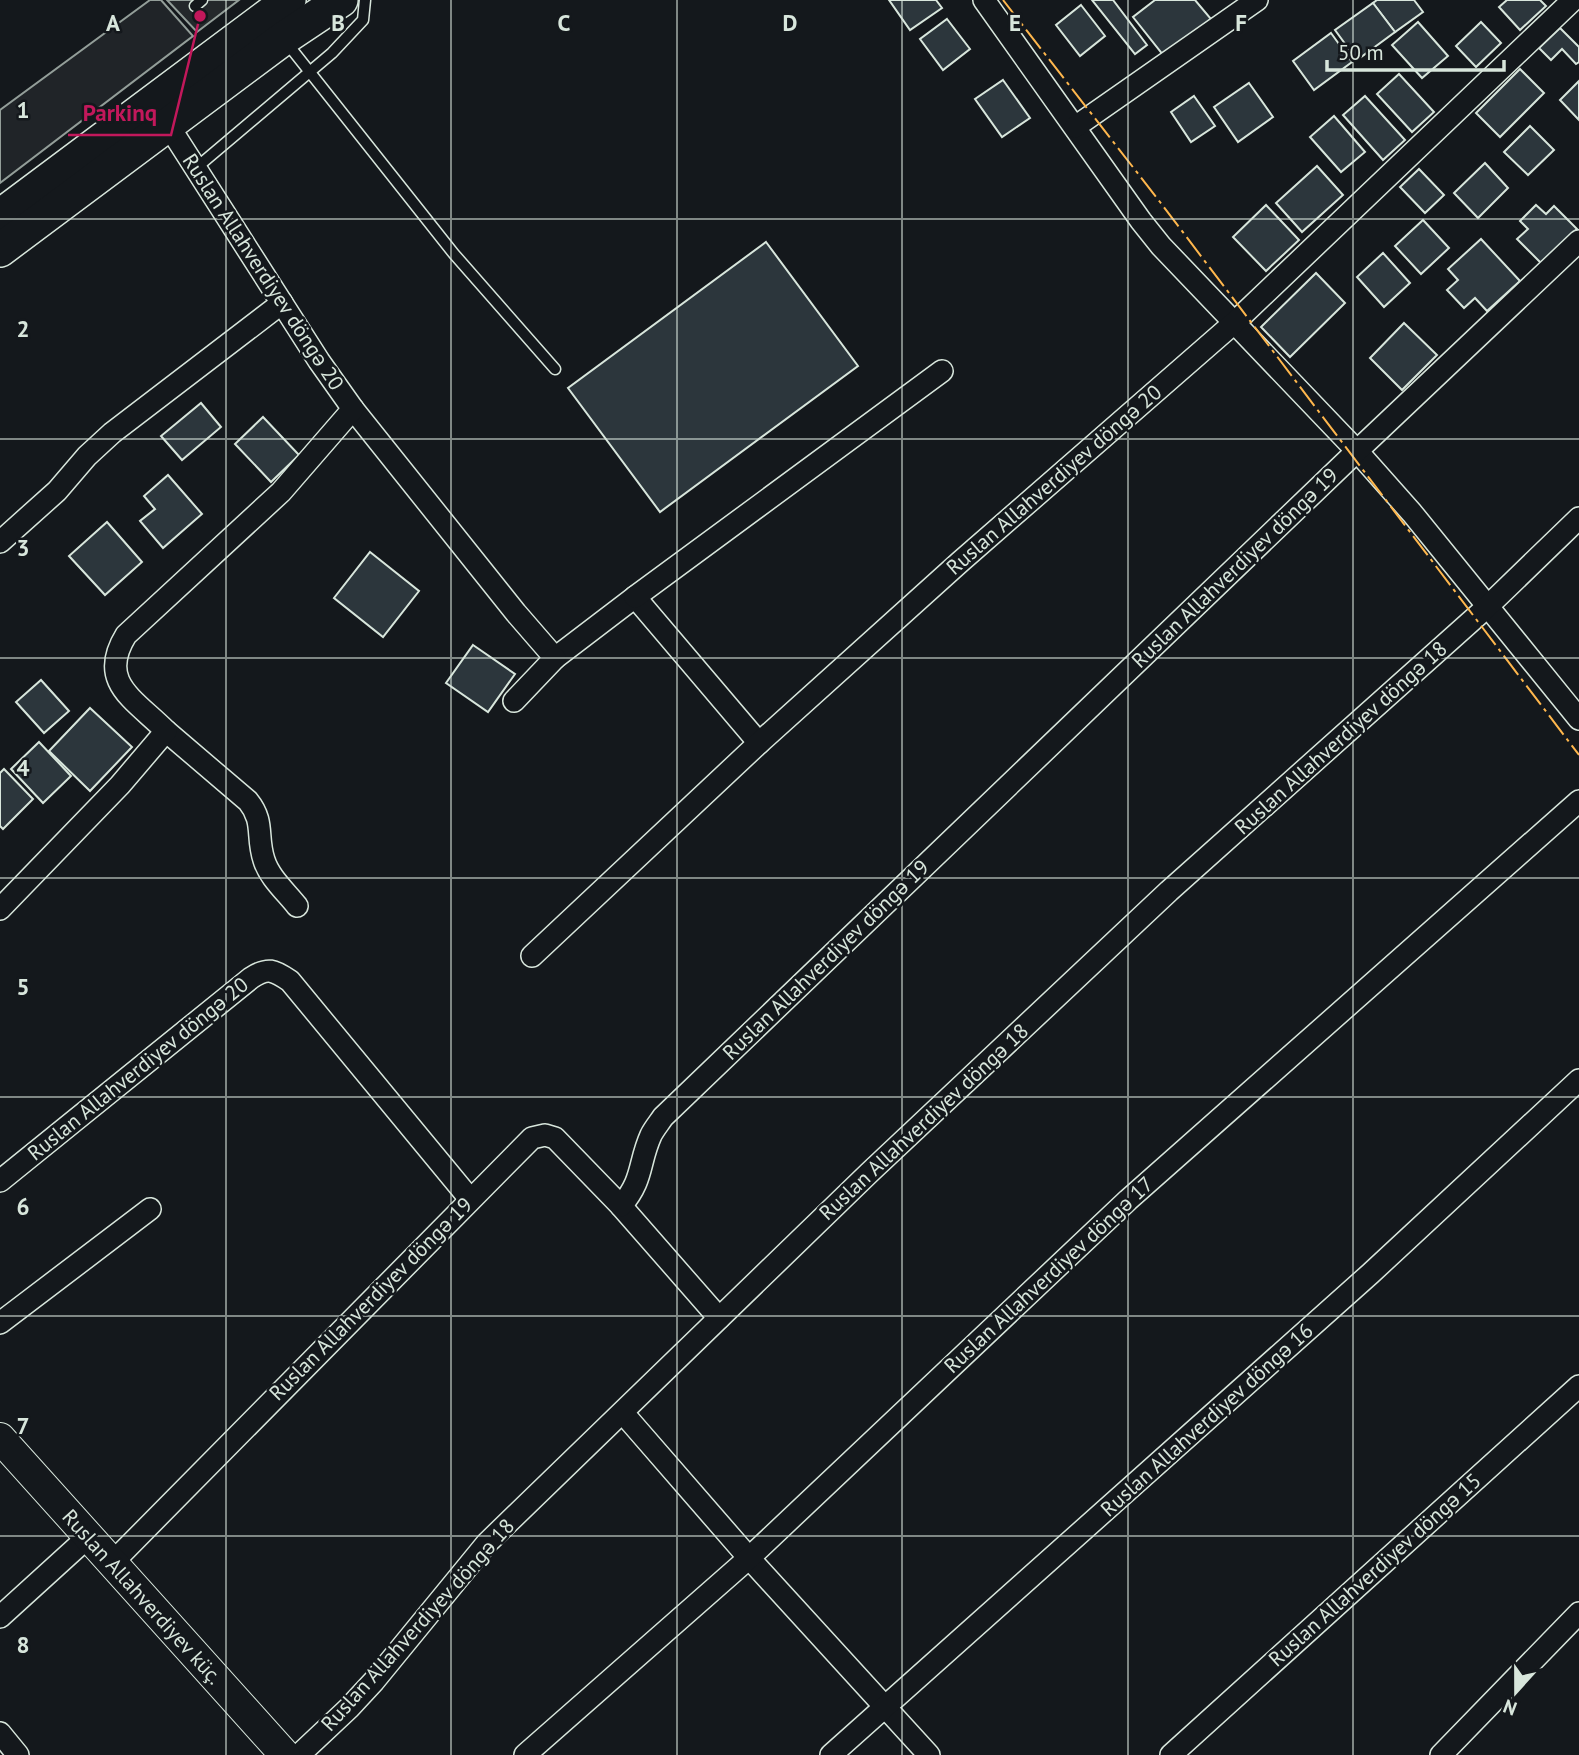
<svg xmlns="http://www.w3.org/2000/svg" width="1579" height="1755" viewBox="0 0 1579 1755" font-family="'PT Sans',sans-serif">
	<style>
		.green { fill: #202428; stroke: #939e99; stroke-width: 2 }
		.parking { fill: #24282b; stroke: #939e99; stroke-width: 2 }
		.building { fill: #2c363c; stroke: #d8e6dc; stroke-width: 2 }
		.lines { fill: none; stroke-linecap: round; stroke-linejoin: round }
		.lane-casing { stroke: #d8e6dc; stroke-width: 13 }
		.street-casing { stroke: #d8e6dc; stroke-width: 24 }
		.secondary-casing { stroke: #d8e6dc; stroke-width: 32 }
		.primary-casing { stroke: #d8e6dc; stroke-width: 36 }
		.lane { stroke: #14181c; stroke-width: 10 }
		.street { stroke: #14181c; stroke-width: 21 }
		.secondary { stroke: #14181c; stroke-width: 30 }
		.primary { stroke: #14181c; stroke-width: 33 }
		.power { stroke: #ffb74d; stroke-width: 2; stroke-dasharray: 24 5 3.5 5; stroke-linecap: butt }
		.grid { fill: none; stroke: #d8e6dc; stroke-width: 2; stroke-opacity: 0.55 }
		.labels { text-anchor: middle; stroke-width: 5; stroke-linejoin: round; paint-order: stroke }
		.street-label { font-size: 21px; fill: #d8e6dc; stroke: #14181c }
		.grid-label { font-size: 23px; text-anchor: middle; font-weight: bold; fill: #d8e6dc; stroke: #14181c; stroke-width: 5; stroke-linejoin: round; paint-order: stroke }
		.leader { fill: none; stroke: #c2185b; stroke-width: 2.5 }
		.callout-dot { fill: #c2185b; stroke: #14181c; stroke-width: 2.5 }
		.callout-label { font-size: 23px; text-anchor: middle; font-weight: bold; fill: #c2185b; stroke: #14181c; stroke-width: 5; stroke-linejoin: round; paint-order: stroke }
	</style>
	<rect width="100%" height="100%" fill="#14181c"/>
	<!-- green -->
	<path class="green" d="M 150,0 L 161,0 L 193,36 L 0,183 L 0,110 Z"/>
	<!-- parking -->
	<path class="parking" d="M 167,0 L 239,0 L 197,32 Z"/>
	<!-- building -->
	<g class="building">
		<path d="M 889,0 L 936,0 L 942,8 L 910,30 Z"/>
		<path d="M 1092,0 L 1113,0 L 1147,45 L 1135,54 Z"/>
		<path d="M 1155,0 L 1195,0 L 1211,19 L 1164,56 L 1133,17 Z"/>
		<path d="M 1377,0 L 1414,0 L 1423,12 L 1395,32 L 1373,3 Z"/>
		<path d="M 1507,0 L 1540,0 L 1546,6 L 1520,30 L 1499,7 Z"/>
		<path d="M 1373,3 L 1395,32 L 1357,60 L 1335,30 Z"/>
		<path d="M 1081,5 L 1105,36 L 1080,56 L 1056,25 Z"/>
		<path d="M 947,19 L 970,49 L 943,70 L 920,39 Z"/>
		<path d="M 1418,22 L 1448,56 L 1422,78 L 1392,45 Z"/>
		<path d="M 1481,22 L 1501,43 L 1476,67 L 1456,46 Z"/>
		<path d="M 1560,28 L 1579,47 L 1579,62 L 1576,64 L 1562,49 L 1551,60 L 1539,48 Z"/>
		<path d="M 1331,33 L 1352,62 L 1314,90 L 1293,61 Z"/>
		<path d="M 1520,69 L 1544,93 L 1500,137 L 1476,113 Z"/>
		<path d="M 1399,74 L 1434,112 L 1412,132 L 1377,94 Z"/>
		<path d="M 1003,80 L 1030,118 L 1002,137 L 975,99 Z"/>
		<path d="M 1579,81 L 1579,120 L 1560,100 Z"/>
		<path d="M 1249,83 L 1273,117 L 1238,142 L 1214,107 Z"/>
		<path d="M 1194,96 L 1215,126 L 1191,142 L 1171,112 Z"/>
		<path d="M 1365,96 L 1405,140 L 1383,160 L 1343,115 Z"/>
		<path d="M 1334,116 L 1365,152 L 1341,172 L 1310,137 Z"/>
		<path d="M 1530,126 L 1554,150 L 1528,175 L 1504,152 Z"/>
		<path d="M 1485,163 L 1508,188 L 1478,218 L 1454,193 Z"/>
		<path d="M 1317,166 L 1343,195 L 1302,232 L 1276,203 Z"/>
		<path d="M 1419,169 L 1444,195 L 1425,213 L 1400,187 Z"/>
		<path d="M 1266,205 L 1299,240 L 1266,271 L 1233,237 Z"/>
		<path d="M 1536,205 L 1546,214 L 1554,206 L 1577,229 L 1542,264 L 1517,239 L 1528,229 L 1520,221 Z"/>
		<path d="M 1423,220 L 1449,248 L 1421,274 L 1395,246 Z"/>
		<path d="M 1481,239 L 1520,281 L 1487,311 L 1475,298 L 1464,308 L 1447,290 L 1458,280 L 1448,269 Z"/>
		<path d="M 766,242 L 858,366 L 660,512 L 568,388 Z"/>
		<path d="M 1383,253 L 1410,283 L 1384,307 L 1357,277 Z"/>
		<path d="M 1316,273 L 1345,303 L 1290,357 L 1261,327 Z"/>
		<path d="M 1404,323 L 1437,355 L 1402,390 L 1370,358 Z"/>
		<path d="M 201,403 L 221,427 L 182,460 L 161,436 Z"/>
		<path d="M 263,417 L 299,455 L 271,482 L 235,444 Z"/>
		<path d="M 168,475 L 202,514 L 163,548 L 140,521 L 155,509 L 144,496 Z"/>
		<path d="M 107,522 L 142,562 L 105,595 L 69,556 Z"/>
		<path d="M 370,552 L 419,591 L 383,637 L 334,598 Z"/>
		<path d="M 473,645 L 515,674 L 488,712 L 446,683 Z"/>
		<path d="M 41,680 L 69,711 L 44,733 L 16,702 Z"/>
		<path d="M 90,708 L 132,747 L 90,791 L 49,751 Z"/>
		<path d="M 39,742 L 71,776 L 43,803 L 11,769 Z"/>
		<path d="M 4,769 L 33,799 L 3,829 L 0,826 L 0,773 Z"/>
	</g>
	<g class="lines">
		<!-- lane casing -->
		<g class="lane-casing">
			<g id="lane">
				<path d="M 195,6 L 202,0"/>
				<path d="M 286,42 L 454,254 L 555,369"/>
				<path d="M 196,168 L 332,53 L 363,20 L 365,0"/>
			</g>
		</g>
		<!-- street casing -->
		<g class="street-casing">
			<g id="street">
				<path d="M 984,0 L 1141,221 L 1161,246 L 1357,451 L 1412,513 L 1579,719"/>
				<path d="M 1075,127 L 1257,0"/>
				<path d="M 353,409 L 516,613 L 555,658 L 635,597 L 759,743"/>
				<path d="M 0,542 L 57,491 L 87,456 L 112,433 L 282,303"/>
				<path d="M 635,597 L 942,371"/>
				<path d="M 514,701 L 555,658"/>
				<path d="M 166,731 L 248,801 C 265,822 256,836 264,860 C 269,877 286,892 297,906"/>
				<path d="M 0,909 L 120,785 L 166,731 C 134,699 97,682 126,635 L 281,492 L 353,409 L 319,361 L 168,125"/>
				<path d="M 532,956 L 759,743 L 960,562 L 1234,323 L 1573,0"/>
				<path d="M 0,1181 L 251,978 C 268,967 274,970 290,981 L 470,1199"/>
				<path d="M 621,1206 L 719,1318"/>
				<path d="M 0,1323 L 150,1209"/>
				<path d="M 623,1413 L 749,1558 L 929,1755"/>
				<path d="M 112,1563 L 532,1138 L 545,1135 L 555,1138 L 621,1206 C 644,1179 638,1164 651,1135 C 654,1129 659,1123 663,1117 L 1357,451 L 1579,241"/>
				<path d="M 0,1617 L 88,1537"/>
				<path d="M 0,1733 L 18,1755"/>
				<path d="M 299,1755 L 349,1708 L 374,1681 L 487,1543 L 869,1173 L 1169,891 L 1487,607 L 1579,518"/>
				<path d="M 525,1755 L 749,1558 L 1128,1200 L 1579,801"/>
				<path d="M 831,1755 L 1370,1274 L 1579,1080"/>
				<path d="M 1171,1755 L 1579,1386"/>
				<path d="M 1441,1755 L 1579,1613"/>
			</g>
		</g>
		<!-- secondary casing -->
		<g class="secondary-casing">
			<path id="secondary" d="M 0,1438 L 285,1755"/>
		</g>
		<!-- primary casing -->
		<g class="primary-casing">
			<g id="primary">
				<path d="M 0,216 L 289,0"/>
				<path d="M 0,250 L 284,38 L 341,0"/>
			</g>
		</g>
		<!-- lane -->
		<use href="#lane" class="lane"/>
		<!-- street -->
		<use href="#street" class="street"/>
		<!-- secondary -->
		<use href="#secondary" class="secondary"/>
		<!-- primary -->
		<use href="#primary" class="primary"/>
		<!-- power -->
		<path class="power" d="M 1003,0 L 1160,202 L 1579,755"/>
	</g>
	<!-- grid -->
	<path class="grid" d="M 226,0 L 226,1755M 451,0 L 451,1755M 677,0 L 677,1755M 902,0 L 902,1755M 1128,0 L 1128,1755M 1353,0 L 1353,1755M 0,219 L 1579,219M 0,439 L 1579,439M 0,658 L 1579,658M 0,878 L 1579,878M 0,1097 L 1579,1097M 0,1316 L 1579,1316M 0,1536 L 1579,1536"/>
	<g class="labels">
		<!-- street labels -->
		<g class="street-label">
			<text transform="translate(263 272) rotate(57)" y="7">Ruslan Allahverdiyev döngə 20</text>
			<text transform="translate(1054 480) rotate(-41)" y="7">Ruslan Allahverdiyev döngə 20</text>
			<text transform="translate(1235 568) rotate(-44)" y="7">Ruslan Allahverdiyev döngə 19</text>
			<text transform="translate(1341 738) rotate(-42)" y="7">Ruslan Allahverdiyev döngə 18</text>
			<text transform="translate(826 960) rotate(-44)" y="7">Ruslan Allahverdiyev döngə 19</text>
			<text transform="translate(138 1069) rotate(-39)" y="7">Ruslan Allahverdiyev döngə 20</text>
			<text transform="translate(924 1122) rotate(-43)" y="7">Ruslan Allahverdiyev döngə 18</text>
			<text transform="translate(1049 1275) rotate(-43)" y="7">Ruslan Allahverdiyev döngə 17</text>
			<text transform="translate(371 1299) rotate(-45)" y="7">Ruslan Allahverdiyev döngə 19</text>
			<text transform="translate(1207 1420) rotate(-42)" y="7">Ruslan Allahverdiyev döngə 16</text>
			<text transform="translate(1375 1570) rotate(-42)" y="7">Ruslan Allahverdiyev döngə 15</text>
			<text transform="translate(142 1597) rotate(48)" y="7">Ruslan Allahverdiyev küç.</text>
			<text transform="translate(418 1625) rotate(-48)" y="7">Ruslan Allahverdiyev döngə 18</text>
		</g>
	</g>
	<g class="grid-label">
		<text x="113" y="31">A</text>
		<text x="338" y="31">B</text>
		<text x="564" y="31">C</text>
		<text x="790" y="31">D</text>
		<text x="1015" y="31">E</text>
		<text x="1241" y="31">F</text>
		<text x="23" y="118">1</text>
		<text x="23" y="337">2</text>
		<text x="23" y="556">3</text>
		<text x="23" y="776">4</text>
		<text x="23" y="995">5</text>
		<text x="23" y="1215">6</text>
		<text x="23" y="1434">7</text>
		<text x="23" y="1653">8</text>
	</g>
	<!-- callouts -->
	<path class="leader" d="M200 16L171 135H68"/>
	<circle class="callout-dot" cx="200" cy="16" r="7"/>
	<g class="callout-label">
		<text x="120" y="121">Parkinq</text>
	</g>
	<!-- north arrow -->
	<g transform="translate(1516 1692) rotate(201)" stroke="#14181c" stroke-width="5" paint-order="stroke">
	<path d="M0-5L12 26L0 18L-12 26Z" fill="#d8e6dc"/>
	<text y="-10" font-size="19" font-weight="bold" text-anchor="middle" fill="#d8e6dc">N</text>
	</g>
	<!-- scale -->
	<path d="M1327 60v10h177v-10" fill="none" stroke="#d8e6dc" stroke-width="3.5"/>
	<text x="1338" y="60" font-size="21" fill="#d8e6dc" stroke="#14181c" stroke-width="5" paint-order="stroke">50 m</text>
</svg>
